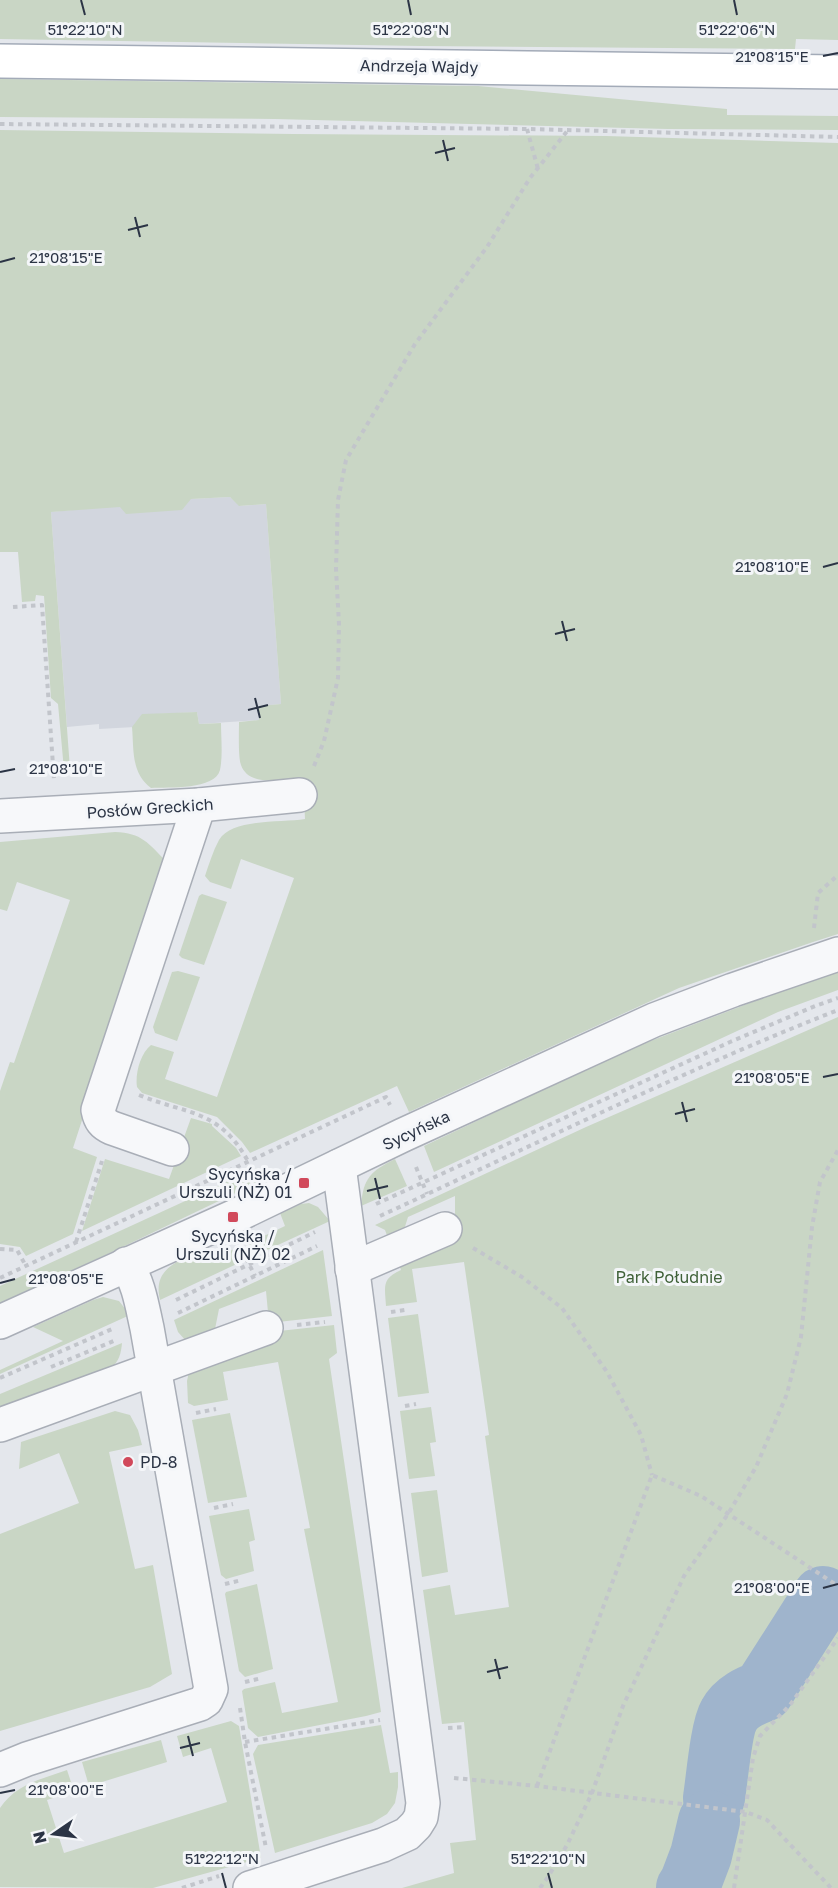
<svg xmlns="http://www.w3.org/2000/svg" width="838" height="1888" viewBox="0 0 838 1888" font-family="'Golos Text',sans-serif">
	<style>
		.built { fill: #d2d6de }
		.green { fill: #c9d6c5 }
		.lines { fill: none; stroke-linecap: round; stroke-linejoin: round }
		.river { stroke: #9fb4cc; stroke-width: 62 }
		.minor-casing { stroke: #a9aeb7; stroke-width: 36 }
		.major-casing { stroke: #a3abb8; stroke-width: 36 }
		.path { stroke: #c2c5cb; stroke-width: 4; stroke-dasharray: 4.5 4.5; stroke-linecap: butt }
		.minor { stroke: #f7f8fa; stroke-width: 33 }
		.major { stroke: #fff; stroke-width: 33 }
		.ticks { fill: none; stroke: #2b3445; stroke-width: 2 }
		.poi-dot { fill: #d1495b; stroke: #f4f6f9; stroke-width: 2 }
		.labels { text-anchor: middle; stroke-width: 6; stroke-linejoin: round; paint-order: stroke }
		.street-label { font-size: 16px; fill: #2b3445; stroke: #f4f6f9 }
		.poi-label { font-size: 16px; fill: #2b3445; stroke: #f4f6f9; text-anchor: end }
		.park-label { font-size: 16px; fill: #3f6138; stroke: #f4f6f9 }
		.ticks-label { font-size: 15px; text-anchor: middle; fill: #2b3445; stroke: #f4f6f9; stroke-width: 6; stroke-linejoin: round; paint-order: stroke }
	</style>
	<rect width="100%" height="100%" fill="#e4e7ec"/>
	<!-- built -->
	<path class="built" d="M 230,497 L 240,506 L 266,504 L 281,704 L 260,706 L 259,720 L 199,724 L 197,712 L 158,714 L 153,726 L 99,729 L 99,724 L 67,727 L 51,512 L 191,499 Z"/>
	<!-- green -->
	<g class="green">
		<path d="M 0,0 L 838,0 L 838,40 L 796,39 L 795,49 L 420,46 L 0,39 Z"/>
		<path d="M 0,79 L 478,86 L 727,109 L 727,115 L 838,116 L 838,130 L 668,129 L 275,119 L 0,117 Z"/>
		<path d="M 0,130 L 293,134 L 606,136 L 838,143 L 838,934 L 813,942 L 679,988 L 409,1112 L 397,1086 L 250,1153 L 242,1142 L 217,1117 L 142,1093 L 137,1087 C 135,1074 140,1054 151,1045 L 174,1052 L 165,1079 L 217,1097 L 294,878 L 241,859 L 231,889 L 210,882 L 205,876 C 209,864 213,851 219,840 C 232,818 282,823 305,819 L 303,778 C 284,779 249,788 241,765 C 238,757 239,732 239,722 L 259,720 L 259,706 L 281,704 L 266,504 L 239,506 L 230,497 L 191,499 L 182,510 L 126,514 L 120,507 L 51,512 L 70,769 L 64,770 L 58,704 L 51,698 L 44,596 L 36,595 L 35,601 L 22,602 L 18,552 L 0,552 Z"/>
		<path d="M 197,712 L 199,724 L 221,723 C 221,737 223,756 220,770 C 215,790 169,787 151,788 C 131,773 134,750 132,727 L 142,714 Z"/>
		<path d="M 115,832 C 142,833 148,843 166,861 L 73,1148 L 97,1157 L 73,1234 L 26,1256 L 20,1247 L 0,1244 L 0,1091 L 10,1062 L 14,1063 L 70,900 L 17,882 L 7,911 L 0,909 L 0,842 Z"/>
		<path d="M 202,894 L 227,902 L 204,965 L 182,958 L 179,955 L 199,896 Z"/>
		<path d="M 178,971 L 200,977 L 177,1041 L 155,1033 L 153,1027 L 172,972 Z"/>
		<path d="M 838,972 L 838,990 L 778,1012 L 434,1172 L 424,1146 L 627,1050 L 802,983 Z"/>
		<path d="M 838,1017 L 838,1888 L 402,1888 L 454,1873 L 450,1843 L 476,1840 L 464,1722 L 442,1724 L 423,1590 L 450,1585 L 455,1615 L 509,1607 L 485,1436 L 489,1435 L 464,1262 L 412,1269 L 417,1302 L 386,1306 C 385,1287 381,1279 401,1270 L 398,1261 L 455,1237 L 455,1196 L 408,1217 L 403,1233 L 388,1238 L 385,1230 L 375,1225 L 586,1127 Z"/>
		<path d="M 191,1118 L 212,1124 L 212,1126 L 236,1148 L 241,1156 L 82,1231 L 105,1159 L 169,1179 Z"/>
		<path d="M 395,1159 L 407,1186 L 361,1206 C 363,1178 371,1171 395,1159 Z"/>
		<path d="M 257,1168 L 263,1180 L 110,1253 L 0,1303 L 0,1286 Z"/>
		<path d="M 309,1203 L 318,1207 L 330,1221 L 252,1257 L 247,1244 L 285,1226 L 280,1213 L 301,1204 Z"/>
		<path d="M 204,1249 L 210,1261 L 234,1249 L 241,1262 L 160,1300 C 152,1267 180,1261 204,1249 Z"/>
		<path d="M 323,1250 L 332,1316 L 269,1323 L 266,1291 L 219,1309 L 215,1329 L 186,1341 L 178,1332 L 174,1320 Z"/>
		<path d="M 103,1297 L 119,1301 L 130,1315 L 0,1374 L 0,1370 L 63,1341 L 33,1327 L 93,1300 Z"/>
		<path d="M 418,1314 L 429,1393 L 398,1397 L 388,1318 Z"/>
		<path d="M 334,1325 L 337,1353 L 329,1359 L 381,1712 L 366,1716 L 258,1737 L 248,1728 L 242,1691 L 244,1689 L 275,1682 L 282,1713 L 338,1702 L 304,1529 L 310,1528 L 278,1362 L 223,1372 L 228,1400 L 194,1406 L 188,1403 L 187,1381 L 190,1367 L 270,1332 Z"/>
		<path d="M 122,1343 C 121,1354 119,1361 111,1368 L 0,1410 L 0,1394 Z"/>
		<path d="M 431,1407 L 436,1442 L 430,1443 L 435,1476 L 409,1479 L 400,1411 Z"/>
		<path d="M 115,1411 L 130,1415 L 138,1430 L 142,1445 L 109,1452 L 135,1569 L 153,1565 L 172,1674 L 150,1687 L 0,1731 L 0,1534 L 79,1503 L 59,1453 L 19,1469 L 21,1442 Z"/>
		<path d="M 230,1413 L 247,1497 L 208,1503 L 192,1420 Z"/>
		<path d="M 437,1490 L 448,1572 L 422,1577 L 411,1493 Z"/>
		<path d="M 249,1509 L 255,1540 L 249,1542 L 254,1571 L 226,1579 L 221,1575 L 209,1516 Z"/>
		<path d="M 257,1584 L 273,1669 L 245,1677 L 239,1671 L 225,1594 L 226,1592 Z"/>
		<path d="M 231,1721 L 239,1726 L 261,1858 L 153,1888 L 0,1887 L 0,1808 C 16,1784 42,1779 67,1770 L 74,1791 L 47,1800 L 64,1853 L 227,1802 L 211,1748 L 183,1757 L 177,1736 Z"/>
		<path d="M 381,1725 L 390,1773 L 398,1772 L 398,1787 L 395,1803 L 387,1814 L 372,1823 L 275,1853 L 253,1754 L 258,1745 Z"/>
		<path d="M 161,1740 L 167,1762 L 89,1786 L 82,1762 Z"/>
	</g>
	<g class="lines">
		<!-- river -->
		<g class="river">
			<path d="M 714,1798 C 717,1779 721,1729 729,1715 C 736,1702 750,1696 763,1691 L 823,1597"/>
			<path d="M 687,1888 L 690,1884 L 701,1855 L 709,1821"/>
		</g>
		<!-- minor casing -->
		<g class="minor-casing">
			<g id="minor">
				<path d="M 0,816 L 199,805 L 300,795"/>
				<path d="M 172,1149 L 112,1128 C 103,1124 100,1120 98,1110 L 199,805"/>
				<path d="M 352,1269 L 445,1229"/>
				<path d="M 0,1322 L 233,1217 L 403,1135 L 654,1020 L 733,990 L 838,954"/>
				<path d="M 0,1425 L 266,1328"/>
				<path d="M 0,1770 L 27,1759 L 200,1704 L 206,1700 L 211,1689 L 147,1328 C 142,1306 139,1283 126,1264"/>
				<path d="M 250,1888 L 383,1845 L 407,1834 L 416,1825 L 421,1817 L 423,1803 L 339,1166"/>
			</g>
		</g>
		<!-- major casing -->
		<g class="major-casing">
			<path id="major" d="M 0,61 L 838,72"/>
		</g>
		<!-- path -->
		<g class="path">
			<path d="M 0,124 L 527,129 L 838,137"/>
			<path d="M 527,129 L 538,169"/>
			<path d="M 13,607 L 42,605 L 54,780"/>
			<path d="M 314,766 L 324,741 L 338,678 L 339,624 L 336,569 L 338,500 L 346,460 L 415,344 L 487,247 L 530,178 L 568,130"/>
			<path d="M 814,928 L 818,893 L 838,875"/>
			<path d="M 139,1095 C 188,1115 220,1109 249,1163"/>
			<path d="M 416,1167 L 427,1194"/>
			<path d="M 376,1204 L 730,1042 L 815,1006 L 838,998"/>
			<path d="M 380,1216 C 532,1146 682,1071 838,1010"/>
			<path d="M 76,1242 L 102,1161"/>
			<path d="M 473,1248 L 522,1277 L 562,1308 L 607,1372 L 641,1435 L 652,1475"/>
			<path d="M 0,1249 L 17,1250 L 26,1266"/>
			<path d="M 242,1250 L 255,1276"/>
			<path d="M 0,1278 L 386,1097 L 390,1105"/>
			<path d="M 176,1300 L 315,1232"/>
			<path d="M 391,1312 L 405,1310"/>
			<path d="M 178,1313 L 317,1246"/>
			<path d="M 297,1325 L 325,1322"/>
			<path d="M 51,1367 L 116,1340"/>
			<path d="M 0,1378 L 112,1329"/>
			<path d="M 405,1406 L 416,1404"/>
			<path d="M 196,1413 L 216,1409"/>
			<path d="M 214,1508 L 233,1504"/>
			<path d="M 225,1584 L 242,1580"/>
			<path d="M 245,1682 L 262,1678"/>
			<path d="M 240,1708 L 245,1742 L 266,1848"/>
			<path d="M 448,1728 L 465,1727"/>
			<path d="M 245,1742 L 380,1720"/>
			<path d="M 454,1778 L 537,1786 L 746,1812 L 767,1820 L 831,1888"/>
			<path d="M 537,1786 L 652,1475 L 701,1496 L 838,1586"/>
			<path d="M 182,1888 L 219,1876"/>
			<path d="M 540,1888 L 548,1877 L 567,1845 L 592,1793 L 623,1706 L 684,1576 L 728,1514 L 756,1467 L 787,1394 L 801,1337 L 812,1227 L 820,1182 L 838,1150"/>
			<path d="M 734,1888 L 753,1758 L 760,1736 L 790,1705 L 838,1638"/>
		</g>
		<!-- minor -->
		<use href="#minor" class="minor"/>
		<!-- major -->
		<use href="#major" class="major"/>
	</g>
	<!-- ticks -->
	<path class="ticks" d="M 81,0 L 85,15M 408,0 L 411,15M 734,0 L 737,15M 823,56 L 838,53M 443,140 L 448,161M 435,153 L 455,148M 135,217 L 140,237M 128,230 L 148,225M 0,262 L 15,258M 823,567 L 838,563M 562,621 L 567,641M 555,634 L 575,629M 255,698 L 260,718M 248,710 L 268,705M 0,772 L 15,769M 823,1077 L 838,1074M 682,1102 L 687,1122M 675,1114 L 695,1109M 375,1178 L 380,1199M 367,1191 L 388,1186M 0,1283 L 15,1279M 823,1588 L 838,1584M 495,1659 L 500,1679M 487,1672 L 508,1667M 188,1736 L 193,1756M 180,1748 L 200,1743M 0,1793 L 15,1790M 222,1873 L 226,1888M 548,1873 L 552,1888"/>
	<!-- markers -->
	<g class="poi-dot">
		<rect x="298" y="1177" width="12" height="12" rx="3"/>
		<rect x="227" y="1211" width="12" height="12" rx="3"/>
		<circle cx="128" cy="1462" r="6"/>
	</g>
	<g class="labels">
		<!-- street labels -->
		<g class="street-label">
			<text transform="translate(419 66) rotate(1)" y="6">Andrzeja Wajdy</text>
			<text transform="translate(150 808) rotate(-4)" y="6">Posłów Greckich</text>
			<text transform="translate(416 1130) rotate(-25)" y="6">Sycyńska</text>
		</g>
		<!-- poi labels -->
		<g class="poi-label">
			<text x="292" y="1180">Sycyńska /<tspan x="292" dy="18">Urszuli (NŻ) 01</tspan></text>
			<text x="233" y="1242" text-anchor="middle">Sycyńska /<tspan x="233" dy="18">Urszuli (NŻ) 02</tspan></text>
			<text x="140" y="1468" text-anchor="start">PD-8</text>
		</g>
		<!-- park labels -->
		<g class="park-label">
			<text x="669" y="1283">Park Południe</text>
		</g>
	</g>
	<g class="ticks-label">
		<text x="737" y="35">51°22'06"N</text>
		<text x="85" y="35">51°22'10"N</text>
		<text x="411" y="35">51°22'08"N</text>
		<text x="772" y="62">21°08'15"E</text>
		<text x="66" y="263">21°08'15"E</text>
		<text x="772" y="572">21°08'10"E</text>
		<text x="66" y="774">21°08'10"E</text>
		<text x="772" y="1083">21°08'05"E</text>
		<text x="66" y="1284">21°08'05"E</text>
		<text x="772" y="1593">21°08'00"E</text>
		<text x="66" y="1795">21°08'00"E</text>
		<text x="222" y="1864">51°22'12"N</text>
		<text x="548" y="1864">51°22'10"N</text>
	</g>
	<!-- north arrow -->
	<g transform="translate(54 1834) rotate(256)" stroke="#f4f6f9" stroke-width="4.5" paint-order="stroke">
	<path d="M0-4.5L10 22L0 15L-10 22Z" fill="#2b3445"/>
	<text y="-9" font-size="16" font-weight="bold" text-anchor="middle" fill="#2b3445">N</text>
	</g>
</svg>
